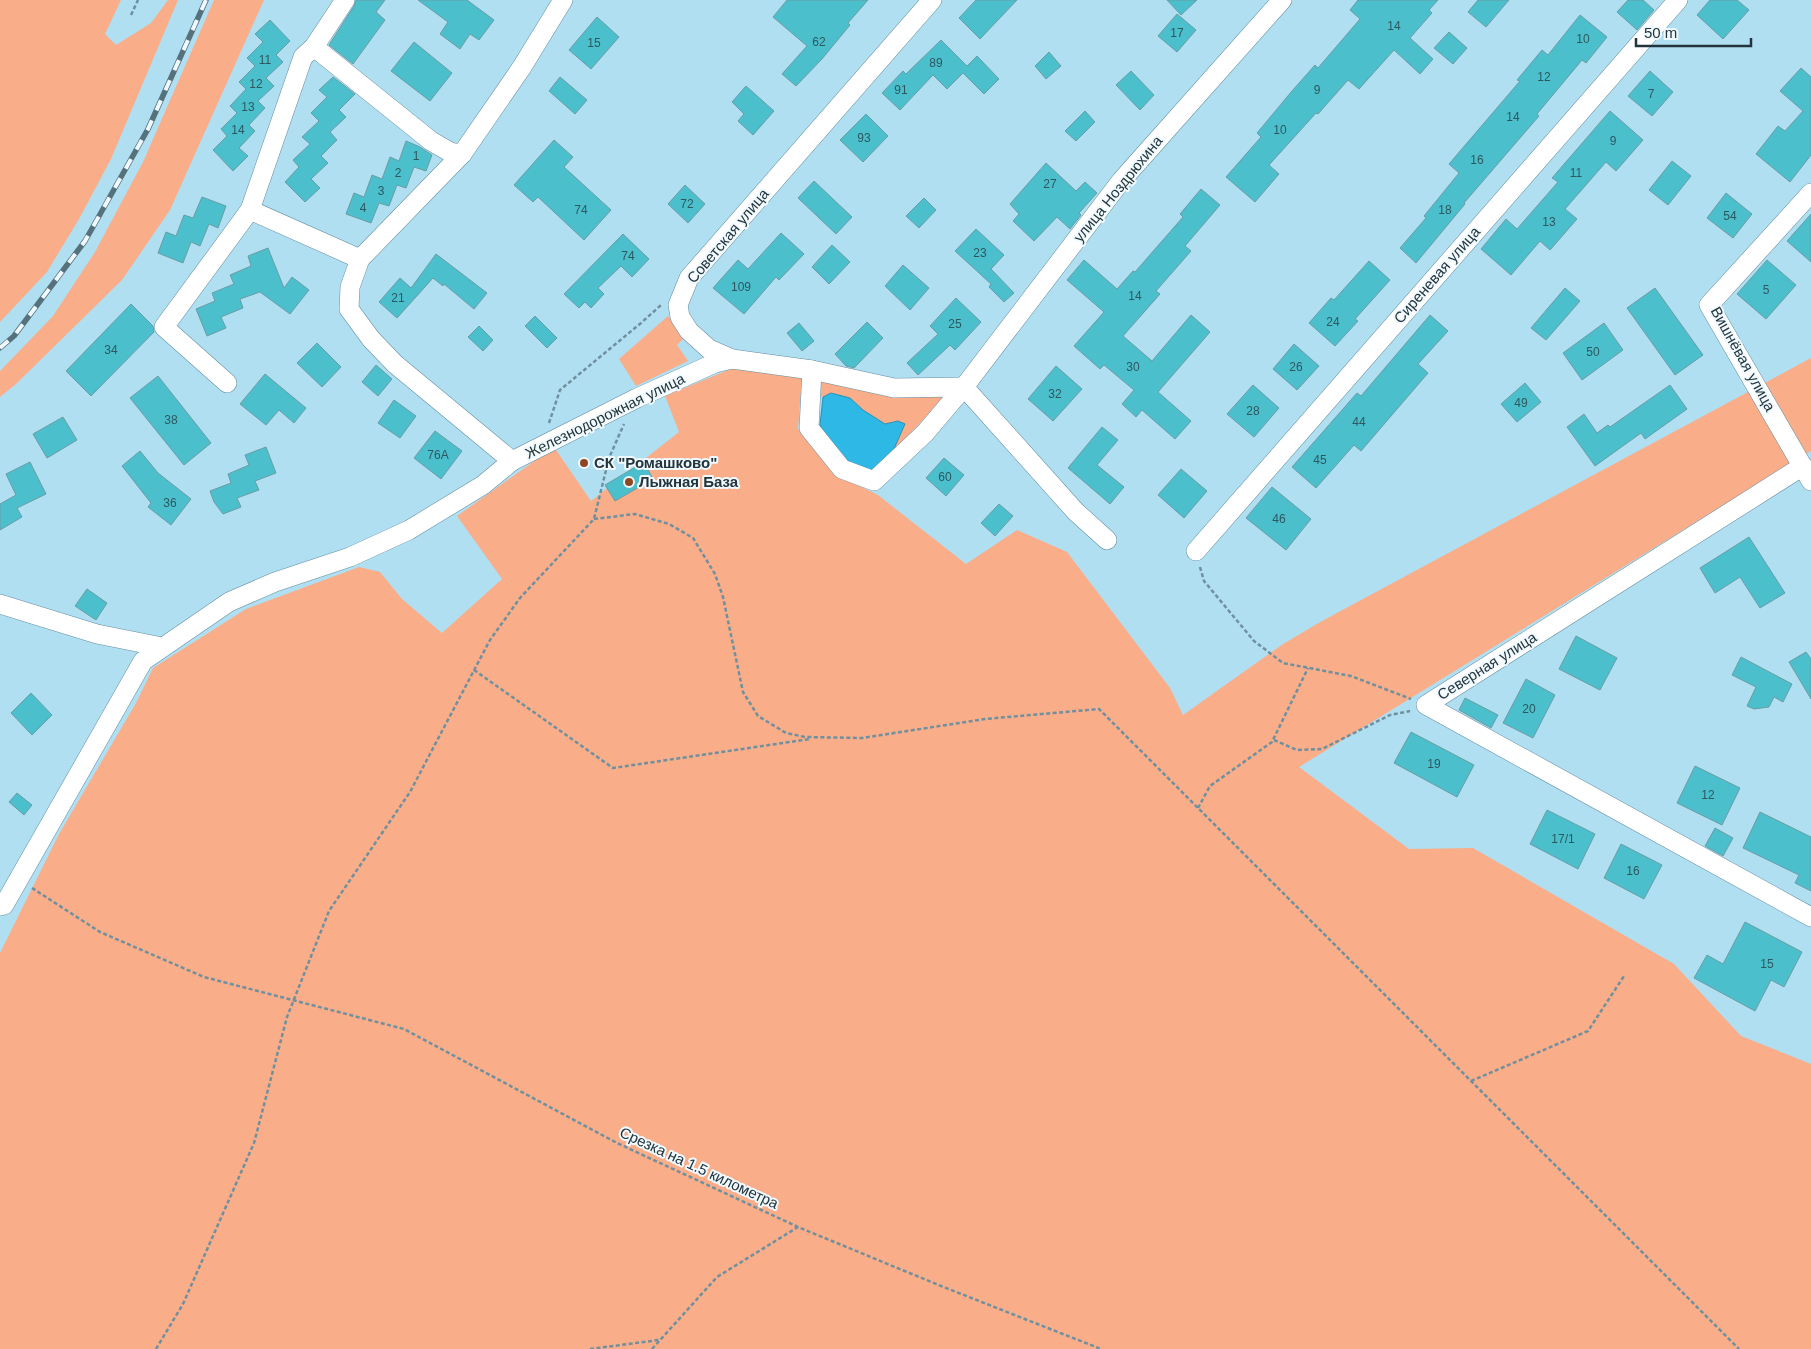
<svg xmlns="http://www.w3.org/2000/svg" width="1811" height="1349" viewBox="0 0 1811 1349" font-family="Helvetica,sans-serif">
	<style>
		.green { fill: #faad89 }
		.water { fill: #2eb8e6; stroke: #2b91b3 }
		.building { fill: #4cbfcc; stroke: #6a9da3 }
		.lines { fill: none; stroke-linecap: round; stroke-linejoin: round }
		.minor-casing { stroke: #638ea0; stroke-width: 20 }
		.path { stroke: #6f909e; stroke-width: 2.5; stroke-dasharray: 4 2.5; stroke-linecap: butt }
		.minor { stroke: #fff; stroke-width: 19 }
		.rail-casing { stroke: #55717c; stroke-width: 5.5 }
		.rail { stroke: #f0f9fd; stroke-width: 4; stroke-dasharray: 11; stroke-linecap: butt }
		.poi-dot { fill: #8d4722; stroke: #f0f9fd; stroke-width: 2 }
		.labels { text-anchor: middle; stroke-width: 4; stroke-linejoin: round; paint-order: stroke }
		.number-label { font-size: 12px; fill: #2d5860 }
		.street-label { font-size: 15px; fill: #23353c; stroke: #f0f9fd }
		.poi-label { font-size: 15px; font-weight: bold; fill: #23353c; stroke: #f0f9fd; text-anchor: start }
	</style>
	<rect width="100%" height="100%" fill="#b1dff2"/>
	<!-- green -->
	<g class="green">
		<path d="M 0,0 L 121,0 L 105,34 L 116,45 L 151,23 L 168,0 L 178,0 L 111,159 L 79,219 L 47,272 L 0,322 Z"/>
		<path d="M 214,0 L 264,0 L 170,210 L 122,280 L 16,384 L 0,397 L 0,371 L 53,316 L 95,252 L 143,162 Z"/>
		<path d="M 668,316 L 685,337 L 677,345 L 688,361 L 636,386 L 619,359 Z"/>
		<path d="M 1811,358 L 1811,451 L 1299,767 L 1409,849 L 1473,848 L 1674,964 L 1741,1036 L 1811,1064 L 1811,1349 L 0,1349 L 0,953 L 59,834 L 136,703 L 153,668 L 246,609 L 359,567 L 380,572 L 402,599 L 442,633 L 502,579 L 457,516 L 554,447 L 591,501 L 679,432 L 665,396 L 738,366 L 802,376 L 798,429 L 837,475 L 878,495 L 966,564 L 1017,530 L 1067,552 L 1170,688 L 1183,715 L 1283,644 L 1322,621 Z"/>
		<path d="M 819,379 L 952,390 L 893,451 L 904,424 L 898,421 L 885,424 L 863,410 L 850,398 L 831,393 L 823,397 L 817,393 Z"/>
	</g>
	<!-- water -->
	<path class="water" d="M 831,393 L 850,398 L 863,410 L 885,424 L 898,421 L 905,424 L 893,451 L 879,467 L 864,473 L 829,446 L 820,425 L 823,397 Z"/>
	<!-- building -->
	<g class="building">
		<path d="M 356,0 L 385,0 L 376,12 L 385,20 L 353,64 L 329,45 L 354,6 Z"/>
		<path d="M 418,0 L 467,0 L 494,20 L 479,40 L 470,34 L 460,49 L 440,34 L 448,22 Z"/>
		<path d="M 787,0 L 868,0 L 848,23 L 850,25 L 822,59 L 796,86 L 782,74 L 807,46 L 773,17 Z"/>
		<path d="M 976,0 L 1017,0 L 980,39 L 959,18 Z"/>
		<path d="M 1167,0 L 1197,0 L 1181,15 Z"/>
		<path d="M 1358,0 L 1438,0 L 1429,10 L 1432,13 L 1410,38 L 1433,59 L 1420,74 L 1394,50 L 1359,89 L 1348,80 L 1318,114 L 1316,113 L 1269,165 L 1279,174 L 1255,202 L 1226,177 L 1261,137 L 1257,133 L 1292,91 L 1315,65 L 1318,68 L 1360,19 L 1350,10 Z"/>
		<path d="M 1478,0 L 1509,0 L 1486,27 L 1468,12 Z"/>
		<path d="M 1628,0 L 1643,0 L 1654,10 L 1637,30 L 1617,12 Z"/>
		<path d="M 1710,0 L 1737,0 L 1749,10 L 1723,39 L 1697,15 Z"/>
		<path d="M 1177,14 L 1196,30 L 1177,52 L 1158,36 Z"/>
		<path d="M 1580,15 L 1607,37 L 1586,63 L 1582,60 L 1537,114 L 1539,116 L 1464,203 L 1465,204 L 1416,263 L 1400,248 L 1426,218 L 1424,216 L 1459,173 L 1449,164 L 1520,81 L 1517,80 L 1542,50 L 1548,55 Z"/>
		<path d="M 597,17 L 619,37 L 591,69 L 569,50 Z"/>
		<path d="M 270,20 L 290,41 L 276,55 L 283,62 L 266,78 L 274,86 L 258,101 L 265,108 L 249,125 L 255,131 L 239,148 L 248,156 L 233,171 L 213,150 L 227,136 L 221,129 L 237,113 L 230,106 L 246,89 L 239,82 L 255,66 L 247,58 L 263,42 L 255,34 Z"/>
		<path d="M 1449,32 L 1467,48 L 1453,64 L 1434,48 Z"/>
		<path d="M 941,40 L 967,66 L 977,56 L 999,79 L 984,94 L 963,73 L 947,89 L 933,75 L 900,110 L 882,93 L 903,71 L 906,74 Z"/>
		<path d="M 414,42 L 452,73 L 430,101 L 391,71 Z"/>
		<path d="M 1049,52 L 1061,66 L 1046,79 L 1035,66 Z"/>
		<path d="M 1801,68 L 1811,77 L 1811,155 L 1790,182 L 1756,154 L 1778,126 L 1785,131 L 1803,111 L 1780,91 Z"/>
		<path d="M 1131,71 L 1154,95 L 1140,110 L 1116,85 Z"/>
		<path d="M 1650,71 L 1673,92 L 1652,116 L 1628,96 Z"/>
		<path d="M 333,77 L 355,94 L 339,110 L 346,117 L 330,132 L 337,140 L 321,156 L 328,163 L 311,179 L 320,188 L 305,202 L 285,182 L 299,167 L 293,160 L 310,144 L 302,137 L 319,121 L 311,113 L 327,97 L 319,90 Z"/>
		<path d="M 560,77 L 587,100 L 575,114 L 549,91 Z"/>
		<path d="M 746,86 L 774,111 L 753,135 L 738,121 L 744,114 L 732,102 Z"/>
		<path d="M 1085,111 L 1095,122 L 1076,141 L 1065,131 Z"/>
		<path d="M 1610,111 L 1643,140 L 1616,171 L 1606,162 L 1565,209 L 1577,219 L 1550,250 L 1540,241 L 1511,275 L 1481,249 L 1506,219 L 1517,229 L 1558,182 L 1552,178 Z"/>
		<path d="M 866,114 L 888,136 L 863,162 L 840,140 Z"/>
		<path d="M 554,140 L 573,157 L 564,167 L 611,210 L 584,240 L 538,197 L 533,202 L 514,185 Z"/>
		<path d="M 406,141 L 420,147 L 432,155 L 426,171 L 414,167 L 406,188 L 397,185 L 389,206 L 379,203 L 371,223 L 346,214 L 354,193 L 364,197 L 372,175 L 382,179 L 390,157 L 399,161 Z"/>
		<path d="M 1672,161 L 1691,176 L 1668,205 L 1649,190 Z"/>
		<path d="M 1046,163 L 1076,191 L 1085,182 L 1097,193 L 1079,213 L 1081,215 L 1070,229 L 1057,217 L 1034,241 L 1013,221 L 1019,214 L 1010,204 Z"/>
		<path d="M 814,181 L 852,217 L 836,234 L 798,198 Z"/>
		<path d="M 685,185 L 705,204 L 688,223 L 668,204 Z"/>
		<path d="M 1201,189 L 1220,205 L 1185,246 L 1191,251 L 1156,291 L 1160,294 L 1123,336 L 1152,361 L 1191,315 L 1210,332 L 1158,392 L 1191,421 L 1175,439 L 1142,410 L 1136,417 L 1122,404 L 1134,390 L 1104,365 L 1100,369 L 1074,346 L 1104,312 L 1067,280 L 1084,260 L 1117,289 L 1133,271 L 1135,272 L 1183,217 L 1180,214 Z"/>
		<path d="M 1726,193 L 1752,214 L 1733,238 L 1707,218 Z"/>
		<path d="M 202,197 L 226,206 L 218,228 L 209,224 L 200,246 L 191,242 L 183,263 L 158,253 L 166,232 L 176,236 L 184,215 L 193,218 Z"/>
		<path d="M 924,198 L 936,210 L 919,228 L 906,216 Z"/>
		<path d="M 1811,214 L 1811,262 L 1787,241 Z"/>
		<path d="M 976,229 L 1004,255 L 991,269 L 1014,293 L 1004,302 L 989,287 L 991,284 L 955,251 Z"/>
		<path d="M 781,233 L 804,254 L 779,280 L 776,277 L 744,314 L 713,288 L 738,260 L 748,269 Z"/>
		<path d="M 623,234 L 649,259 L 632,277 L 621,266 L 598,288 L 604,294 L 591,308 L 585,302 L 579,308 L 564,294 Z"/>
		<path d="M 832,245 L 850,262 L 829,284 L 812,267 Z"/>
		<path d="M 268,248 L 284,288 L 292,277 L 309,290 L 290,314 L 260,292 L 240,299 L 243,308 L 221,317 L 226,328 L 207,336 L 196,309 L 215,301 L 212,293 L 234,284 L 230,275 L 251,266 L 248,256 Z"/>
		<path d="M 436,254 L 487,293 L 474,309 L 444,284 L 443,286 L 433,278 L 397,318 L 379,302 L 400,278 L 411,288 Z"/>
		<path d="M 1767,260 L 1796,285 L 1766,319 L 1737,294 Z"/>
		<path d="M 1369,261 L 1390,280 L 1355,319 L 1358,321 L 1335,346 L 1309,323 L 1331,298 L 1334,300 Z"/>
		<path d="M 903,265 L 929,288 L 910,310 L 885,286 Z"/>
		<path d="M 1565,288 L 1580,301 L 1546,340 L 1531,328 Z"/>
		<path d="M 1655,288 L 1703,355 L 1675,375 L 1627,308 Z"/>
		<path d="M 956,298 L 981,322 L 955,350 L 950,345 L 918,375 L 907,363 L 938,334 L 930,326 Z"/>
		<path d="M 131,304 L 153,326 L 154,332 L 91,396 L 66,371 Z"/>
		<path d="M 1430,315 L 1448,331 L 1418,364 L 1428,373 L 1361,451 L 1354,445 L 1316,488 L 1292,467 L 1357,393 L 1361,396 Z"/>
		<path d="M 535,316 L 557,338 L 547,348 L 525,326 Z"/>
		<path d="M 867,322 L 883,338 L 854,368 L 846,366 L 835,354 Z"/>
		<path d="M 799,323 L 814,341 L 802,351 L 787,333 Z"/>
		<path d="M 1604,323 L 1623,350 L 1582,380 L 1563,353 Z"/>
		<path d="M 479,326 L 493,340 L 483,351 L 468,337 Z"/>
		<path d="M 317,343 L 341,367 L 322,387 L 297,363 Z"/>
		<path d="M 1294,344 L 1319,366 L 1297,390 L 1273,369 Z"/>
		<path d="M 376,365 L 392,379 L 378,396 L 362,382 Z"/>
		<path d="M 1056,366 L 1082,389 L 1053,421 L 1028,399 Z"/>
		<path d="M 265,374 L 306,408 L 294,423 L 279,410 L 266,425 L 240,404 Z"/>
		<path d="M 158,376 L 211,443 L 184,465 L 130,398 Z"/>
		<path d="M 1525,383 L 1541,402 L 1517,422 L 1501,404 Z"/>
		<path d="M 1253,385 L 1279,408 L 1254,437 L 1227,414 Z"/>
		<path d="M 1670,385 L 1687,409 L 1645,439 L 1641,433 L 1595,466 L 1567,427 L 1584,414 L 1597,433 L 1608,425 L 1610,427 Z"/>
		<path d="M 394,400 L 416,416 L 400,438 L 378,423 Z"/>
		<path d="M 63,417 L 77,440 L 47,458 L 33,434 Z"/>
		<path d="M 1102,427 L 1118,440 L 1097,465 L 1124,487 L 1110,504 L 1068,468 Z"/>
		<path d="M 435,431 L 462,451 L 441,479 L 414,458 Z"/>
		<path d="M 266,447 L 276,473 L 255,481 L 259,490 L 237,498 L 241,507 L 223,514 L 214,502 L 210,491 L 231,483 L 228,474 L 249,465 L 245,455 Z"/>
		<path d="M 140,451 L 158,473 L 191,499 L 171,525 L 148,507 L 151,503 L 122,466 Z"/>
		<path d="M 944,458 L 964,475 L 946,496 L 926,478 Z"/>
		<path d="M 30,462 L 46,494 L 17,508 L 22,517 L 0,530 L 0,504 L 16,495 L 6,474 Z"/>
		<path d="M 644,462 L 653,479 L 615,501 L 605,485 Z"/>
		<path d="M 1181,469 L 1207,491 L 1184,518 L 1158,495 Z"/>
		<path d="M 1272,487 L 1311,519 L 1286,550 L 1246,518 Z"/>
		<path d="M 999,504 L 1013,516 L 995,536 L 981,523 Z"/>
		<path d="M 1749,537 L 1785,593 L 1760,608 L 1740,577 L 1715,593 L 1700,568 Z"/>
		<path d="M 87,589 L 107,603 L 96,620 L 75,606 Z"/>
		<path d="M 1576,636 L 1617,658 L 1600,690 L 1559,669 Z"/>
		<path d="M 1806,652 L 1811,659 L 1811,699 L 1789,662 Z"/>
		<path d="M 1741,657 L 1792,684 L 1783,702 L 1774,697 L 1769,707 L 1754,709 L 1747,706 L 1756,687 L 1732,675 Z"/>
		<path d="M 1526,679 L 1555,695 L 1533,738 L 1503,723 Z"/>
		<path d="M 31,693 L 52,715 L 32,735 L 11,713 Z"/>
		<path d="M 1465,698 L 1498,715 L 1491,728 L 1459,710 Z"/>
		<path d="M 1411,732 L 1474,765 L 1457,797 L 1394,763 Z"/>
		<path d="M 1695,766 L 1740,788 L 1722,825 L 1677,803 Z"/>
		<path d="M 17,793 L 32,805 L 24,815 L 9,802 Z"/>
		<path d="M 1547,810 L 1595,834 L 1578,869 L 1530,844 Z"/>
		<path d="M 1760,812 L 1811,837 L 1811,891 L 1795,883 L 1799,875 L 1743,848 Z"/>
		<path d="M 1715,828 L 1733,838 L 1723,856 L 1705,846 Z"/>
		<path d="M 1621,844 L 1662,865 L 1644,899 L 1604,878 Z"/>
		<path d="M 1745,922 L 1802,952 L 1784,987 L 1771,980 L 1755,1011 L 1694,978 L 1707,955 L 1723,964 Z"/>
	</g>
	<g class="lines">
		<!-- minor casing -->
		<g class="minor-casing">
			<g id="minor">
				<path d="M 345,0 L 314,47 L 431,141 L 450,152 L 462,154"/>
				<path d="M 563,0 L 522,67 L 462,154 L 360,259 L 350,287 L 349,309 L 371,339 L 395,364 L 512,461 L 637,398 L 715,363 L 732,359"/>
				<path d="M 932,0 L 689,278 L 678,305 L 680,317 L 689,331 L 709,349 L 732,359 L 812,370 L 894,388 L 964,387"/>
				<path d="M 1811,193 L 1709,305 L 1811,481"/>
				<path d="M 250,210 L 303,57 L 314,47"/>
				<path d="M 812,370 L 809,428 L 842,469 L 874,481 L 925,433 L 964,387 L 1121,181 L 1282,0"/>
				<path d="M 227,383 L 164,327 L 250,210 L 360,259"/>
				<path d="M 964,387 L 1076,512 L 1107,540"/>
				<path d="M 1803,466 L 1426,705 L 1811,917"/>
				<path d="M 1196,551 L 1678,0"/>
				<path d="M 0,604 L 97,634 L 162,647"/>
				<path d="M 0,906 L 4,905 L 143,661 L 229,602 L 275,582 L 350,557 L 409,530 L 483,485 L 512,461"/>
			</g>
		</g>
		<!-- path -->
		<g class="path">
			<path d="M 131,15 L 138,0"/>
			<path d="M 549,423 L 560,390 L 641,323 L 661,305"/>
			<path d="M 594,519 L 635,514 L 669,524 L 693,538 L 715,574 L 723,597 L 743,692 L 758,716 L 786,733 L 805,737 L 862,738 L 985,719 L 1099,709 L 1739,1349"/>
			<path d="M 1200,567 L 1204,581 L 1254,641 L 1283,663 L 1351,676 L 1411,699"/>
			<path d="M 474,670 L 613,768 L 810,739"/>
			<path d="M 1274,740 L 1297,750 L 1322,749 L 1390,715 L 1410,711"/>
			<path d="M 1198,808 L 1210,786 L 1272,742 L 1308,668"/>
			<path d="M 32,888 L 100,932 L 204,977 L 404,1029 L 617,1143 L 798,1227 L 941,1286 L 1101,1349"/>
			<path d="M 1471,1081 L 1588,1031 L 1624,976"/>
			<path d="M 156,1349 L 183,1304 L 254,1143 L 287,1017 L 329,911 L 410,792 L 490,640 L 520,598 L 594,519 L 609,458 L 624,424"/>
			<path d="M 590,1349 L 659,1340"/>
			<path d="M 652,1349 L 717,1277 L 798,1227"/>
		</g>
		<!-- minor -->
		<use href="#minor" class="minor"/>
		<!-- rail casing -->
		<g class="rail-casing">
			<path id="rail" d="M 0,348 L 14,336 L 85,241 L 148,129 L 206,0"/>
		</g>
		<!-- rail -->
		<use href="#rail" class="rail"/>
	</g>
	<!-- markers -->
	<g class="poi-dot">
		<circle cx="584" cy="463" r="5"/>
		<circle cx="629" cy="482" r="5"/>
	</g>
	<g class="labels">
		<!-- number labels -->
		<g class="number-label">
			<text x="1394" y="30">14</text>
			<text x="1177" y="37">17</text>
			<text x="1583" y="43">10</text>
			<text x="819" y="46">62</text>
			<text x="594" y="47">15</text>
			<text x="265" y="64">11</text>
			<text x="936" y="67">89</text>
			<text x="1544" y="81">12</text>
			<text x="256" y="88">12</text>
			<text x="901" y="94">91</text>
			<text x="1317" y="94">9</text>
			<text x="1651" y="98">7</text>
			<text x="248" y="111">13</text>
			<text x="1513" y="121">14</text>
			<text x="238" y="134">14</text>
			<text x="1280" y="134">10</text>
			<text x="864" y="142">93</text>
			<text x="1613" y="145">9</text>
			<text x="416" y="160">1</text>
			<text x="1477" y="164">16</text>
			<text x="398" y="177">2</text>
			<text x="1576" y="177">11</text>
			<text x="1050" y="188">27</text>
			<text x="381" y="195">3</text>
			<text x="687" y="208">72</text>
			<text x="363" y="212">4</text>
			<text x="581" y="214">74</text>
			<text x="1445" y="214">18</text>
			<text x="1730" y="220">54</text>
			<text x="1549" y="226">13</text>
			<text x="980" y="257">23</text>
			<text x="628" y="260">74</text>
			<text x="741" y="291">109</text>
			<text x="1766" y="294">5</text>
			<text x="1135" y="300">14</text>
			<text x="398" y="302">21</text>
			<text x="1333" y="326">24</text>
			<text x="955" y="328">25</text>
			<text x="111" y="354">34</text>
			<text x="1593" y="356">50</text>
			<text x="1133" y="371">30</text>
			<text x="1296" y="371">26</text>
			<text x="1055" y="398">32</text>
			<text x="1521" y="407">49</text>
			<text x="1253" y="415">28</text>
			<text x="171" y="424">38</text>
			<text x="1359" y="426">44</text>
			<text x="438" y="459">76А</text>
			<text x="1320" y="464">45</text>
			<text x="945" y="481">60</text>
			<text x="170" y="507">36</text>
			<text x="1279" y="523">46</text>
			<text x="1529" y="713">20</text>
			<text x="1434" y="768">19</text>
			<text x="1708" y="799">12</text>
			<text x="1563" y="843">17/1</text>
			<text x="1633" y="875">16</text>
			<text x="1767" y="968">15</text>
		</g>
		<!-- street labels -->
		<g class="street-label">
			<text transform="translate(1118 189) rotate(-51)" y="5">улица Ноздрюхина</text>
			<text transform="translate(728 236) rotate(-50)" y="5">Советская улица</text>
			<text transform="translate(1437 275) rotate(-49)" y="5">Сиреневая улица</text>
			<text transform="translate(1743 359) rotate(61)" y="5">Вишнёвая улица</text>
			<text transform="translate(605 416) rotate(-26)" y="5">Железнодорожная улица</text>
			<text transform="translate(1487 666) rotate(-32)" y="5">Северная улица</text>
			<text transform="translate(699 1168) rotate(25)" y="5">Срезка на 1.5 километра</text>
		</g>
		<!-- poi labels -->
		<g class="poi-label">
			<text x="594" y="468">СК "Ромашково"</text>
			<text x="639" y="487">Лыжная База</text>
		</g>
	</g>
	<!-- scale -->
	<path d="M1636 38v8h115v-8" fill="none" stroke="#23353c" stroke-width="2.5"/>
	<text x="1644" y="38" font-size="15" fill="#23353c" stroke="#f0f9fd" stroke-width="4" paint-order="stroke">50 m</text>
</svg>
